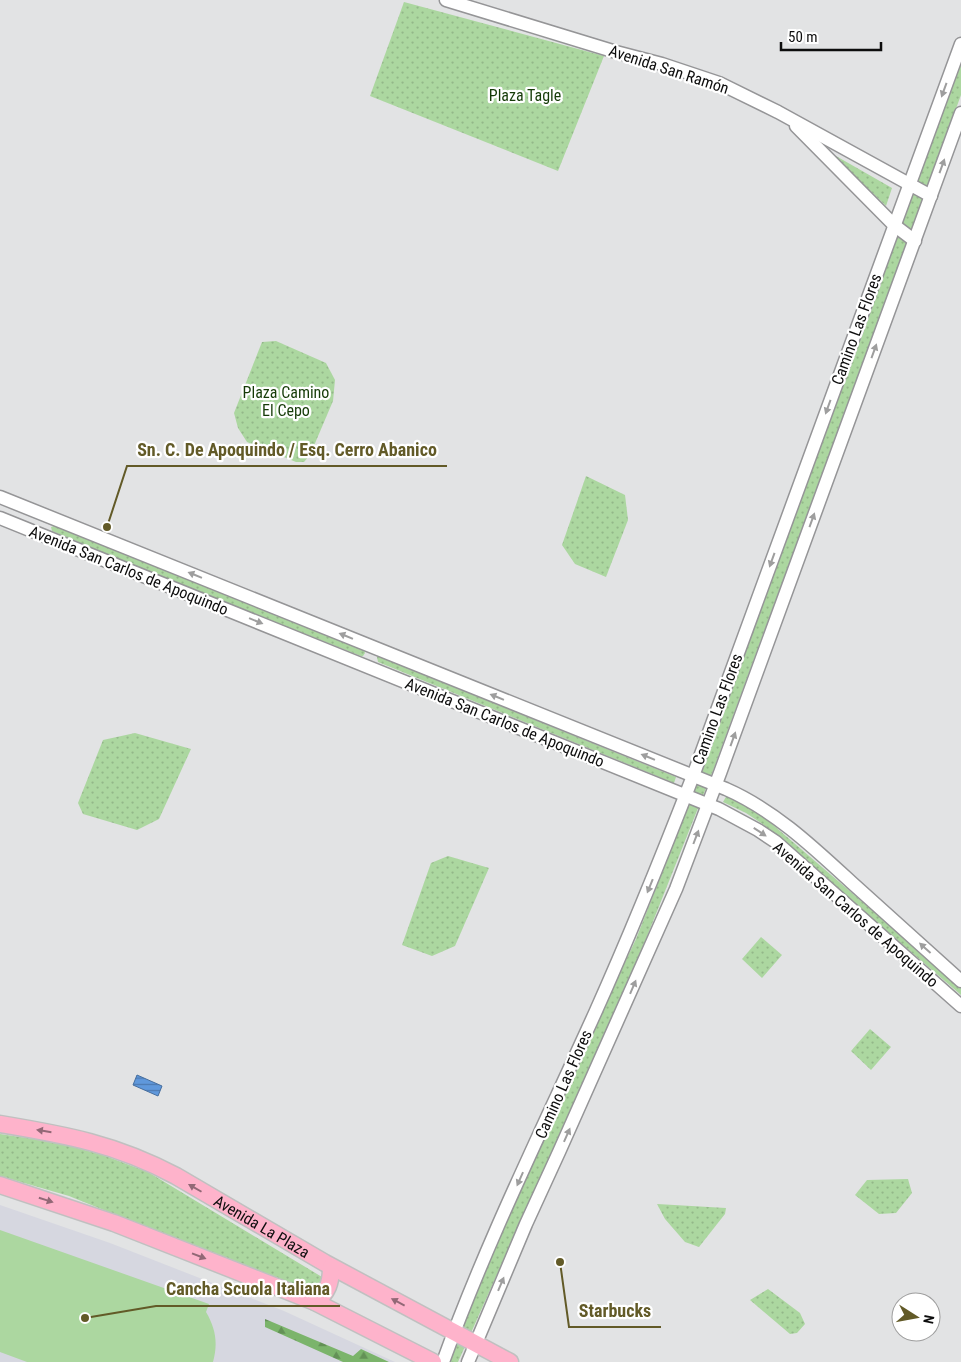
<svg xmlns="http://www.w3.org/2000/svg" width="961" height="1362" viewBox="0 0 961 1362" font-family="'Roboto Condensed',sans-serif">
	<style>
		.built { fill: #d6d7e0 }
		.grass { fill: url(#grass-dots) }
		.forest { fill: url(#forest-firs) }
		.pitch { fill: #acd7a0 }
		.water { fill: url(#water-rules); stroke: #466e9e }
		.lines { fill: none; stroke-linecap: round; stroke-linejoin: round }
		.minor-casing { stroke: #959597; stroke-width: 15 }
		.major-casing { stroke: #c0c0c0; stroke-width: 19 }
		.minor { stroke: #fff; stroke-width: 12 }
		.major { stroke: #feb3cb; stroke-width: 16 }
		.oneway { fill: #9e9e9e }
		.oneway2 { fill: #926876 }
		.labels { text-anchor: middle; stroke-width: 4.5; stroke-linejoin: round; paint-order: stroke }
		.street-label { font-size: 16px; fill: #0d0d0d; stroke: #fff }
		.park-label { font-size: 16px; fill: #153b07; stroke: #fff }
		.leader { fill: none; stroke: #625a27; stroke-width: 2 }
		.callout-dot { fill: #625a27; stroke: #fff; stroke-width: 2 }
		.callout-label { font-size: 18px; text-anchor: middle; font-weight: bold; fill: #625a27; stroke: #fff; stroke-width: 4.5; stroke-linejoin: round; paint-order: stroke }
	</style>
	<defs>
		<pattern id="grass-dots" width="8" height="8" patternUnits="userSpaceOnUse" patternTransform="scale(1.25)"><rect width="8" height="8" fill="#acd7a0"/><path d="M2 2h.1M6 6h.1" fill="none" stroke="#93b789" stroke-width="1.8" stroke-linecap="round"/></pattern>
		<pattern id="forest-firs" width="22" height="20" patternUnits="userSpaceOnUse" patternTransform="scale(1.25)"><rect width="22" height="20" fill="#7bb46b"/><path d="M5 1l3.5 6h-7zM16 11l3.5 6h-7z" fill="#639156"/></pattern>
		<pattern id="water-rules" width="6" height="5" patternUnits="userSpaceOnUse" patternTransform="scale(1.25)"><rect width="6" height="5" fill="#5f98dc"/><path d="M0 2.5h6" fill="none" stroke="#4d7ab1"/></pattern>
	</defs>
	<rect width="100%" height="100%" fill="#e2e3e4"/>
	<!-- built -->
	<path class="built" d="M 0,1205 L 110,1243 L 284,1311 L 395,1362 L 0,1362 Z"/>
	<!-- grass -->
	<g class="grass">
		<path d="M 404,2 L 604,56 L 558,171 L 370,96 Z"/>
		<path d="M 961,61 L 961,95 L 714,768 L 642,949 L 458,1362 L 447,1362 L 539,1144 L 636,939 L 705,764 L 909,197 Z"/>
		<path d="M 836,156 L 892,188 L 886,206 L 835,157 Z"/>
		<path d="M 276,341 L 326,363 L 335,380 L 333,401 L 310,455 L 304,462 L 296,462 L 247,442 L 238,428 L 234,413 L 262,342 Z"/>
		<path d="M 586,476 L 625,495 L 628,520 L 606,577 L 575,564 L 562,545 Z"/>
		<path d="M 54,526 L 364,650 L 365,653 L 363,656 L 361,656 L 174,582 L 52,531 L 51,527 Z"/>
		<path d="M 377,657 L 380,657 L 676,777 L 674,783 L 378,662 Z"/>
		<path d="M 135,733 L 191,749 L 159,819 L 137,830 L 83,814 L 78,803 L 103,740 Z"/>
		<path d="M 727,795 L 755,811 L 772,824 L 961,987 L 961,995 L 764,825 L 746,813 L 723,802 Z"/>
		<path d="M 448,856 L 489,868 L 455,946 L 432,956 L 402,945 L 431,863 Z"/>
		<path d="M 761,937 L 782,955 L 762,978 L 742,959 Z"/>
		<path d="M 870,1029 L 891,1047 L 871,1070 L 851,1051 Z"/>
		<path d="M 0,1134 L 55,1142 L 103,1155 L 148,1172 L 322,1277 L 314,1295 L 69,1196 L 0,1176 Z"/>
		<path d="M 908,1179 L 912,1193 L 896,1213 L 879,1214 L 855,1195 L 867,1180 Z"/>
		<path d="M 657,1204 L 726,1208 L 725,1214 L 699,1247 L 685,1242 L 665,1219 Z"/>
		<path d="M 768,1289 L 800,1313 L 805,1324 L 797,1333 L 790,1334 L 750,1300 Z"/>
	</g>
	<!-- forest -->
	<path class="forest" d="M 265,1319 L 353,1356 L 361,1349 L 389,1362 L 343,1362 L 265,1327 Z"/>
	<!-- pitch -->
	<path class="pitch" d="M 0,1230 L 209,1304 L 206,1312 C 216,1329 218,1344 213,1362 L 27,1362 L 0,1352 Z"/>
	<!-- water -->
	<path class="water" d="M 137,1075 L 162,1086 L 158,1096 L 133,1085 Z"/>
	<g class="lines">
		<!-- minor casing -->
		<g class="minor-casing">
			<g id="minor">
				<path d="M 446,0 L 616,52 L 662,64 L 719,83 L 778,112 L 931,196"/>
				<path d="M 796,126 L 894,225 L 915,241"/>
				<path d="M 0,497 L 726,789 C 774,810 813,847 851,882 C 888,915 924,948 961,981"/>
				<path d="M 0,518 L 719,809 L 758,830 L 776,842 L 961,1006"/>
				<path d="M 443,1362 C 486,1243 543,1128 595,1013 C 630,935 662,856 693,776 L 961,44"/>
				<path d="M 468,1362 L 526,1224 L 559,1152 L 676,889 L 720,773 L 961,113"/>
			</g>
		</g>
		<!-- major casing -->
		<g class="major-casing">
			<g id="major">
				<path id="s1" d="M 0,1124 C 66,1135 116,1144 176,1176 L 325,1263 L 510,1362"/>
				<path d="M 0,1185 L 114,1223 L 315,1302 L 433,1362"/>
				<path d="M 315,1302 C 328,1293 331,1282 331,1267"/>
			</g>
		</g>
		<!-- minor -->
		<use href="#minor" class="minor"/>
		<!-- major -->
		<use href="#major" class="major"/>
	</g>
	<!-- one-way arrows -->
	<defs><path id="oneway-solid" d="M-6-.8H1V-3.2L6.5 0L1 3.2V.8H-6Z" transform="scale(1.25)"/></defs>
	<g class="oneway">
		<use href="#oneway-solid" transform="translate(944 90) rotate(110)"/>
		<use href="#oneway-solid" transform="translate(942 166) rotate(-70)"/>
		<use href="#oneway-solid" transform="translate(874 351) rotate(-70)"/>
		<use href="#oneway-solid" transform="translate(828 407) rotate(110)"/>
		<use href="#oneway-solid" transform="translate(812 520) rotate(-70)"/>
		<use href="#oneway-solid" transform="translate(772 560) rotate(110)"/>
		<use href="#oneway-solid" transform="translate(195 575) rotate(-158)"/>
		<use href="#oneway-solid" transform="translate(256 621) rotate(22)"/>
		<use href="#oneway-solid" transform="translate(346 636) rotate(-158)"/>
		<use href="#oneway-solid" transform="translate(497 697) rotate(-158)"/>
		<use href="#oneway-solid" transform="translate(733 739) rotate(-70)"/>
		<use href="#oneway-solid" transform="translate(648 757) rotate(-158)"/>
		<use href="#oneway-solid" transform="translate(760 832) rotate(33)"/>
		<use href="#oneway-solid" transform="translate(696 837) rotate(-69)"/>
		<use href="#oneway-solid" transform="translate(650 886) rotate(112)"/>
		<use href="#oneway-solid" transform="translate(925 948) rotate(-138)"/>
		<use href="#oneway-solid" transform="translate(633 987) rotate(-67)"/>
		<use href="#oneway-solid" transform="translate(567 1135) rotate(-66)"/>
		<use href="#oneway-solid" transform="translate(520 1179) rotate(114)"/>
		<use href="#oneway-solid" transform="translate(501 1284) rotate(-67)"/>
	</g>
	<g class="oneway2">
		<use href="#oneway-solid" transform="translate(44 1131) rotate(-171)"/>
		<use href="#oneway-solid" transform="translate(195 1188) rotate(-150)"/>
		<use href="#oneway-solid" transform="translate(46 1200) rotate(18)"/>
		<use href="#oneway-solid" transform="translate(199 1256) rotate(21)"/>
		<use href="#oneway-solid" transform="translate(398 1302) rotate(-152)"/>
	</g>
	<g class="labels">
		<!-- street labels -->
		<g class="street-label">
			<text transform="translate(669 69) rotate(18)" y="6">Avenida San Ramón</text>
			<text transform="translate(856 329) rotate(-70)" y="6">Camino Las Flores</text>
			<text transform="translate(129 570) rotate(22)" y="6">Avenida San Carlos de Apoquindo</text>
			<text transform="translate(717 709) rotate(-70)" y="6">Camino Las Flores</text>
			<text transform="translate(505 722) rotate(22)" y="6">Avenida San Carlos de Apoquindo</text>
			<text transform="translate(856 914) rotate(41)" y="6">Avenida San Carlos de Apoquindo</text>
			<text transform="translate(563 1084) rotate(-66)" y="6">Camino Las Flores</text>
			<text dy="6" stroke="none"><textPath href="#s1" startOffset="284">Avenida La Plaza</textPath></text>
		</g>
		<!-- park labels -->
		<g class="park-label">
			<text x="525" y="101">Plaza Tagle</text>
			<text x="286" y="398">Plaza Camino<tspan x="286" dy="18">El Cepo</tspan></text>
		</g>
	</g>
	<!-- callouts -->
	<path class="leader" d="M107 527L127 466H447M85 1318L156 1306H340M560 1262L569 1327H661"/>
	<g class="callout-dot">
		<circle cx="107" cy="527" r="5"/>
		<circle cx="85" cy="1318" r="5"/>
		<circle cx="560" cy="1262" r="5"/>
	</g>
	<g class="callout-label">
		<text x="287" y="456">Sn. C. De Apoquindo / Esq. Cerro Abanico</text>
		<text x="248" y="1295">Cancha Scuola Italiana</text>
		<text x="615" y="1317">Starbucks</text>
	</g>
	<!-- north arrow -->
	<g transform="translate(916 1317) rotate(101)"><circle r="24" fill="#ffffff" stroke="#9e9e9e"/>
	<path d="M0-4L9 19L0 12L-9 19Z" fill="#625a27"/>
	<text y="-8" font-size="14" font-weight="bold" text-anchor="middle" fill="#0d0d0d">N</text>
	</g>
	<!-- scale -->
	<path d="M781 42v8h100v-8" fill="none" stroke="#0d0d0d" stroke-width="2.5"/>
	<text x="788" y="42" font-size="15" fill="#0d0d0d" stroke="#ffffff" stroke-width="4" paint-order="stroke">50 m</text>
</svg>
